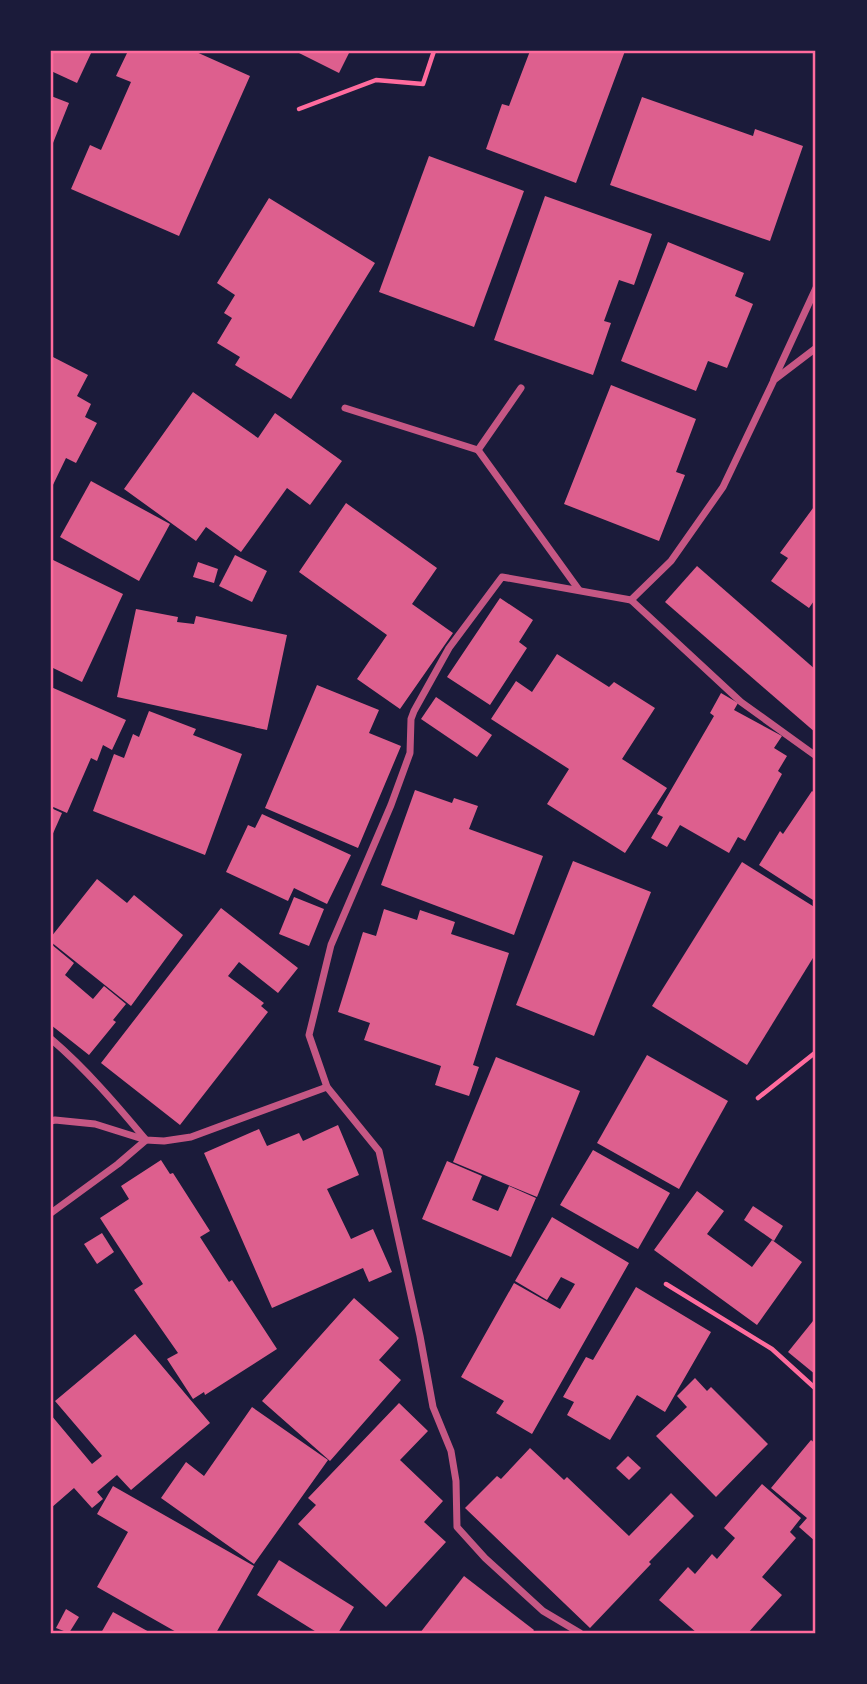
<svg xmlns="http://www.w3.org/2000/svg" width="867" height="1684" viewBox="0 0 867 1684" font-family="Ubuntu,sans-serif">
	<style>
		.building { fill: #dd5f8e }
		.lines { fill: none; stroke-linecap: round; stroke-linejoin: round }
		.path { stroke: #ff6b9d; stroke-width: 4.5 }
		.minor { stroke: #c65784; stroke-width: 7 }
		.neatline { fill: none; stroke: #ff6b9d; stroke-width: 2.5 }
	</style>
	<rect width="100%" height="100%" fill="#1b1b3a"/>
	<!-- building -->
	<g class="building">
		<path d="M 51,51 L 92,51 L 77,83 L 51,71 Z"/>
		<path d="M 128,51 L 194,51 L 250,76 L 179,236 L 71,189 L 90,145 L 101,150 L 131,82 L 116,76 Z"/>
		<path d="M 295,51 L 350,51 L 339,73 Z"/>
		<path d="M 530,51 L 625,51 L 576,183 L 486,149 L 502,104 L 509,106 Z"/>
		<path d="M 51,96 L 69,103 L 51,148 Z"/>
		<path d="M 642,97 L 753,136 L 755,129 L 803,146 L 770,241 L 610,185 Z"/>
		<path d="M 429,156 L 524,191 L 474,327 L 379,292 Z"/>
		<path d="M 545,196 L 652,234 L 634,285 L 619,280 L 604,321 L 611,323 L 593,375 L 494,340 Z"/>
		<path d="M 269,198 L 375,263 L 291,399 L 235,365 L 240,357 L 217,343 L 232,318 L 224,313 L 235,295 L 217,283 Z"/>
		<path d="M 668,242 L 744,273 L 735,296 L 753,304 L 727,368 L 708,361 L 696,391 L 621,361 Z"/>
		<path d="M 51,356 L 88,375 L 77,396 L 91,404 L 85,417 L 97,423 L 76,463 L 66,458 L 51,489 Z"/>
		<path d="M 611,385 L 696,419 L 676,472 L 685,475 L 659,541 L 564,504 Z"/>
		<path d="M 193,392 L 258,438 L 275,413 L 342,461 L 310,505 L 287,488 L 241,552 L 206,527 L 196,541 L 124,489 Z"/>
		<path d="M 91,481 L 170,524 L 139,581 L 60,537 Z"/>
		<path d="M 346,503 L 437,568 L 412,604 L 453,633 L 400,709 L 357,679 L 387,635 L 299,572 Z"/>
		<path d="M 816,504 L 816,598 L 809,608 L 771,581 L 788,558 L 780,553 Z"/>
		<path d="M 235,555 L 267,571 L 252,602 L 219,586 Z"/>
		<path d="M 51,559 L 123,594 L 82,682 L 51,667 Z"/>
		<path d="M 198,562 L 218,569 L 214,583 L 193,577 Z"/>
		<path d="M 697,566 L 816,670 L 816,733 L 665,602 Z"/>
		<path d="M 500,598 L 533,620 L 519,642 L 527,648 L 490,705 L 447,677 Z"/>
		<path d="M 136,609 L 178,617 L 177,622 L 194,624 L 196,616 L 287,635 L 267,730 L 117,697 Z"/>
		<path d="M 557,654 L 609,687 L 614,682 L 655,708 L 622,759 L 667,788 L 625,853 L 547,804 L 569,769 L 491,719 L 516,681 L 532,692 Z"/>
		<path d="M 317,685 L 379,710 L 369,733 L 401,746 L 358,848 L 265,808 Z"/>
		<path d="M 51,687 L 126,720 L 112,750 L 103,745 L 97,761 L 91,758 L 67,813 L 51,806 Z"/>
		<path d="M 721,693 L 738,703 L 734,710 L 782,736 L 774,748 L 787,756 L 778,771 L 782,774 L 745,841 L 738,837 L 729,853 L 680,825 L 667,847 L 651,838 L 663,817 L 657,814 L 714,716 L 710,713 Z"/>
		<path d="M 436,697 L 492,735 L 477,757 L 421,719 Z"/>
		<path d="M 149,711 L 196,729 L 193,735 L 242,754 L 205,855 L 93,811 L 114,754 L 124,758 L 133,734 L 139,737 Z"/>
		<path d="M 415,790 L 452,803 L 454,798 L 478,806 L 469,829 L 543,856 L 514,935 L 381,885 Z"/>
		<path d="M 812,791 L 816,794 L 816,902 L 759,865 L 780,831 L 783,834 Z"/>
		<path d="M 51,808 L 62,813 L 51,838 Z"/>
		<path d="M 262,814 L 351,855 L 327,904 L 294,888 L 288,901 L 226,872 L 248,825 L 255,828 Z"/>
		<path d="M 573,861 L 651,892 L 594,1036 L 516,1005 Z"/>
		<path d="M 742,862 L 816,908 L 816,953 L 747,1065 L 652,1006 Z"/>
		<path d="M 97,879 L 127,903 L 134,895 L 183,935 L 131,1006 L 51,942 L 51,937 Z"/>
		<path d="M 294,897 L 324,909 L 309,946 L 279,934 Z"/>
		<path d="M 221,908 L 298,968 L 278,993 L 239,962 L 228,976 L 264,1003 L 261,1006 L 268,1012 L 180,1125 L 101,1063 Z"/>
		<path d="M 384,909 L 417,920 L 420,910 L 455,922 L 451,934 L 509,953 L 473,1065 L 479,1067 L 469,1096 L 435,1085 L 441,1066 L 364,1040 L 370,1023 L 338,1012 L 363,932 L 376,936 Z"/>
		<path d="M 51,944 L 74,963 L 65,975 L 93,999 L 104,986 L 126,1004 L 113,1020 L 116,1022 L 89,1055 L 51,1025 Z"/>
		<path d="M 647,1055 L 728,1101 L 679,1189 L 597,1143 Z"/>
		<path d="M 496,1057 L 580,1091 L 537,1197 L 453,1162 Z"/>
		<path d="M 338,1125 L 359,1175 L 327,1189 L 351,1239 L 373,1229 L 392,1272 L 369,1282 L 363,1268 L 272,1308 L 204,1153 L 259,1129 L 267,1146 L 299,1133 L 303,1141 Z"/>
		<path d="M 593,1150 L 670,1193 L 638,1249 L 560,1205 Z"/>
		<path d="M 161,1160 L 170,1174 L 173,1173 L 210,1231 L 200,1237 L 229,1282 L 163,1325 L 232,1280 L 277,1349 L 205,1395 L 204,1392 L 193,1399 L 167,1359 L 178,1353 L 134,1290 L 143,1284 L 100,1218 L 129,1199 L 121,1186 Z"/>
		<path d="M 447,1161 L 482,1176 L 472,1200 L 498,1211 L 509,1186 L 536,1198 L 511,1257 L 422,1219 Z"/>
		<path d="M 697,1191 L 724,1211 L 707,1234 L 752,1267 L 772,1240 L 802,1262 L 757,1325 L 654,1250 Z"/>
		<path d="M 753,1206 L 783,1226 L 774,1241 L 744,1220 Z"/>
		<path d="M 552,1217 L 629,1263 L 532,1434 L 496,1413 L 504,1401 L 461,1377 L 514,1283 L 560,1309 L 575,1284 L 561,1277 L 547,1300 L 515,1281 Z"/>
		<path d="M 102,1233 L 114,1252 L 97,1264 L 84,1244 Z"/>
		<path d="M 636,1287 L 711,1332 L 665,1412 L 637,1395 L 610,1440 L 567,1415 L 574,1402 L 563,1397 L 586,1357 L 593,1360 Z"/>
		<path d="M 354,1298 L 399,1338 L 379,1360 L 401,1380 L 330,1461 L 262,1401 Z"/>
		<path d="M 813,1321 L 816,1323 L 816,1375 L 788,1352 Z"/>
		<path d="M 135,1334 L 210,1423 L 131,1490 L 117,1475 L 97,1492 L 103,1499 L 92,1508 L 74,1488 L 51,1508 L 51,1415 L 92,1464 L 102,1456 L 55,1401 Z"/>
		<path d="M 695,1378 L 707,1391 L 711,1387 L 768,1444 L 716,1497 L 656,1436 L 687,1407 L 677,1396 Z"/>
		<path d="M 399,1403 L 428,1431 L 400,1460 L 443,1501 L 424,1522 L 446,1542 L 386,1607 L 298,1524 L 316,1505 L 308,1498 Z"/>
		<path d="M 252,1407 L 328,1460 L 254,1564 L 161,1498 L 186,1462 L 204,1476 Z"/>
		<path d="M 811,1440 L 816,1444 L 816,1542 L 799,1527 L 807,1518 L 771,1488 Z"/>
		<path d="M 530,1448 L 564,1480 L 567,1477 L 629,1536 L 671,1493 L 694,1516 L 649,1562 L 651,1564 L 590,1628 L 465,1508 L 497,1476 L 501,1479 Z"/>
		<path d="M 628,1456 L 641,1468 L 629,1480 L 616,1468 Z"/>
		<path d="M 762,1484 L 801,1518 L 790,1532 L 796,1538 L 762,1577 L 782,1595 L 748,1633 L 697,1633 L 659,1600 L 688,1567 L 695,1574 L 712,1554 L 717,1559 L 735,1538 L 724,1528 Z"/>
		<path d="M 113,1486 L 254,1566 L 216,1633 L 178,1633 L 97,1587 L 128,1532 L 97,1514 Z"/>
		<path d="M 279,1560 L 354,1607 L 338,1633 L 318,1633 L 257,1595 Z"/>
		<path d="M 464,1576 L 534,1630 L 532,1633 L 420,1633 Z"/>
		<path d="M 66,1609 L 79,1617 L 69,1633 L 56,1628 Z"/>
		<path d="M 113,1612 L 151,1633 L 101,1633 Z"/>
	</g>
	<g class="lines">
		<!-- path -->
		<g class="path">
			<path d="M 299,109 L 376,80 L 423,84 L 434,51"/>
			<path d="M 758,1098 L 816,1052"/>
			<path d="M 666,1284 L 772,1349 L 816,1389"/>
		</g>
		<!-- minor -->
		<g class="minor">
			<path d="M 774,379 L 816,288"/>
			<path d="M 345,408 L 478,450 L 579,590"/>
			<path d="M 478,450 L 521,388"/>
			<path d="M 631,600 L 671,561 L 723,487 L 774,380 L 816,348"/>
			<path d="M 51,1039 C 86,1069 116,1104 146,1140 L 118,1164 L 51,1213"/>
			<path d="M 51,1121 L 55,1120 L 95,1124 L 146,1140 L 164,1141 L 191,1137 L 327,1087"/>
			<path d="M 580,1633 L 543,1611 L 485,1558 L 457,1527 L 456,1481 L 451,1451 L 433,1407 L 420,1336 L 379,1151 L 327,1087 L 309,1035 L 331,945 L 391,805 L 410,753 L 411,719 L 414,711 L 449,648 L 502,577 L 631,600 L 741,702 L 816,756"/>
		</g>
	</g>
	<!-- border -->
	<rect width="867" height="1684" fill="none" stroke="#1b1b3a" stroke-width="105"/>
	<rect x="52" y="52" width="762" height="1580" class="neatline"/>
</svg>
